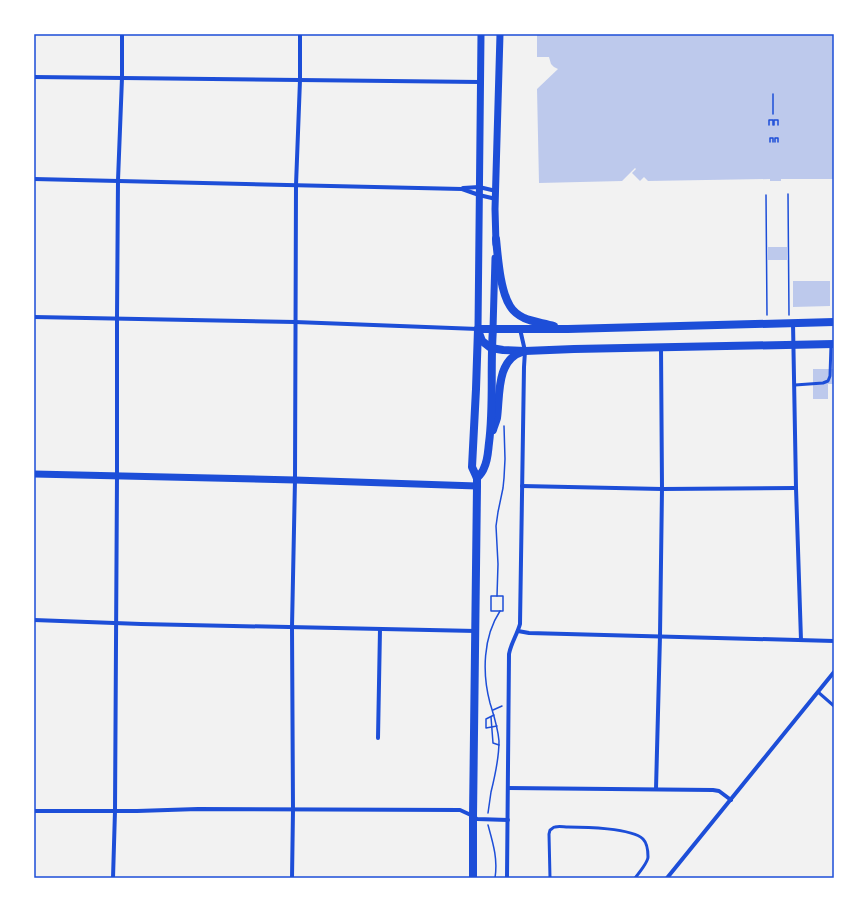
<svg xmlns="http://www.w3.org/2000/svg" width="868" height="912" viewBox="0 0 868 912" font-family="Lato,sans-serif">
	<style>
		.building { fill: #bdc9ec }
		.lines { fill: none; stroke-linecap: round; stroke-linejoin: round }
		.path { stroke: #1d4ed8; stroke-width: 1.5 }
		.service { stroke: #1d4ed8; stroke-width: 3 }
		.minor { stroke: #1d4ed8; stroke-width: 4 }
		.tertiary { stroke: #1d4ed8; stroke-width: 7 }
		.secondary { stroke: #1d4ed8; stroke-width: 8 }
		.neatline { fill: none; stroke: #1d4ed8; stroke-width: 1.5 }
	</style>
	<rect width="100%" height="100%" fill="#f2f2f2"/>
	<!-- building -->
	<g class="building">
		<path d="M 537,34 L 834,34 L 834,179 L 781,179 L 781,181 L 770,181 L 770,179 L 648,181 L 644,177 L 640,181 L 632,173 L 636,169 L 635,168 L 622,181 L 539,183 L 537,89 L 558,69 L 554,67 L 551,64 L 549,57 L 537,57 Z"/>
		<rect x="768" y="247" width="19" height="13"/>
		<path d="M 793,281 L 830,281 L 830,306 L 793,307 Z"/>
		<path d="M 813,369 L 834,369 L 834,384 L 828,384 L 828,399 L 813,399 Z"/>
	</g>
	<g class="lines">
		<!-- path -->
		<g class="path">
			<path d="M 773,94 L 773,114"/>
			<path d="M 769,125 L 769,120 L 773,120 L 773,125"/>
			<path d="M 774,125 L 774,120 L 778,120 L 778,125"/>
			<path d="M 770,142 L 770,138 L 773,138 L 773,142"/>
			<path d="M 775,142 L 775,138 L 778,138 L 778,142"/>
			<path d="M 788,194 L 789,315"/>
			<path d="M 766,195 L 767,315"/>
			<rect x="491" y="596" width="12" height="15"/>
			<path d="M 497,596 L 498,564 L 496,526 L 498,512 L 503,488 L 504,478 L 505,459 L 504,426"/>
			<path d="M 493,710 L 502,706"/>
			<path d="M 494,715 L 486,719 L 486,728 L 497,726"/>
			<path d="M 491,717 L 493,743 L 499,745"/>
			<path d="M 488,813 C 489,806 490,799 491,792 C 495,776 499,759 499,741 C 498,728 494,716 490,703 C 482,673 483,637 500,611"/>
			<path d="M 488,825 C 493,843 498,859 495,878"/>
		</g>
		<!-- service -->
		<g class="service">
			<path d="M 795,385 L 823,383 L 828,381 L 830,376 L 831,345"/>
			<path d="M 818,692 L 834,706"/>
			<path d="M 550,878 L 549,834 L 550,830 C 552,829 553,827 555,827 C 559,826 564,827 568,827 C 584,827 632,828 643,839 C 647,843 648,852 648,857 C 648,862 639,873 635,878"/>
		</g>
		<!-- minor -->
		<g class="minor">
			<path d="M 34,77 L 480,82"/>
			<path d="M 34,179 L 462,189 L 479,195 L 496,199"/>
			<path d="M 463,188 L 479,187 L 496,191"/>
			<path d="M 34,317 L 295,322 L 478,329"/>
			<path d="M 793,323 L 796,488 L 801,640"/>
			<path d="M 522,486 L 662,489 L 796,488"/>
			<path d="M 34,620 L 141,624 L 476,631"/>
			<path d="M 518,631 L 529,633 L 834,641"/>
			<path d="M 378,738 L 380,629"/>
			<path d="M 508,788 L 713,790 L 719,791 L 731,800"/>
			<path d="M 656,789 L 660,636 L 662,489 L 661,348"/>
			<path d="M 34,811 L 137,811 L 198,809 L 460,810 L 473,816 L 477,819 L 508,820"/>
			<path d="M 113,878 L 115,811 L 117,476 L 117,318 L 118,180 L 122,78 L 122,34"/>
			<path d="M 292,878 L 293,810 L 292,627 L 295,480 L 296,185 L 300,80 L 300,34"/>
			<path d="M 507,878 L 509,654 C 511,643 517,635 520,624 L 524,367 L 525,351 L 520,329"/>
			<path d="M 667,878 L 834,672"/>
		</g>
		<!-- tertiary -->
		<g class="tertiary">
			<path d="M 496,244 L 495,209 L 500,34"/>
			<path d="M 478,329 L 481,34"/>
			<path d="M 493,329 L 495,258"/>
			<path d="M 34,474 L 295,480 L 477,486"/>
		</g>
		<!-- secondary -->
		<g class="secondary">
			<path d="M 496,239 C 498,258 500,290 510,306 C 513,311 518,315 524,318 C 533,322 544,323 554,326"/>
			<path d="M 478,329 L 568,329 L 834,322"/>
			<path d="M 479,333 L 482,341 L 491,348 L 503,350 L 525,351 L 574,349 L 834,344"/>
			<path d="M 493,430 C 494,426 496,422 497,418 C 500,397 496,360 522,352"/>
			<path d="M 477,478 C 480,475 483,471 484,468 C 488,460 488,451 489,443 C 494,405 490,367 493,329"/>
			<path d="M 473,878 L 473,816 L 477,486 L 477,478 L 472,467 L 476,389 L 478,329"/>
		</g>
	</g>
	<!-- border -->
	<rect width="868" height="912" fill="none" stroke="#ffffff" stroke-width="70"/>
	<rect x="35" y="35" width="798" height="842" class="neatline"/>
</svg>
